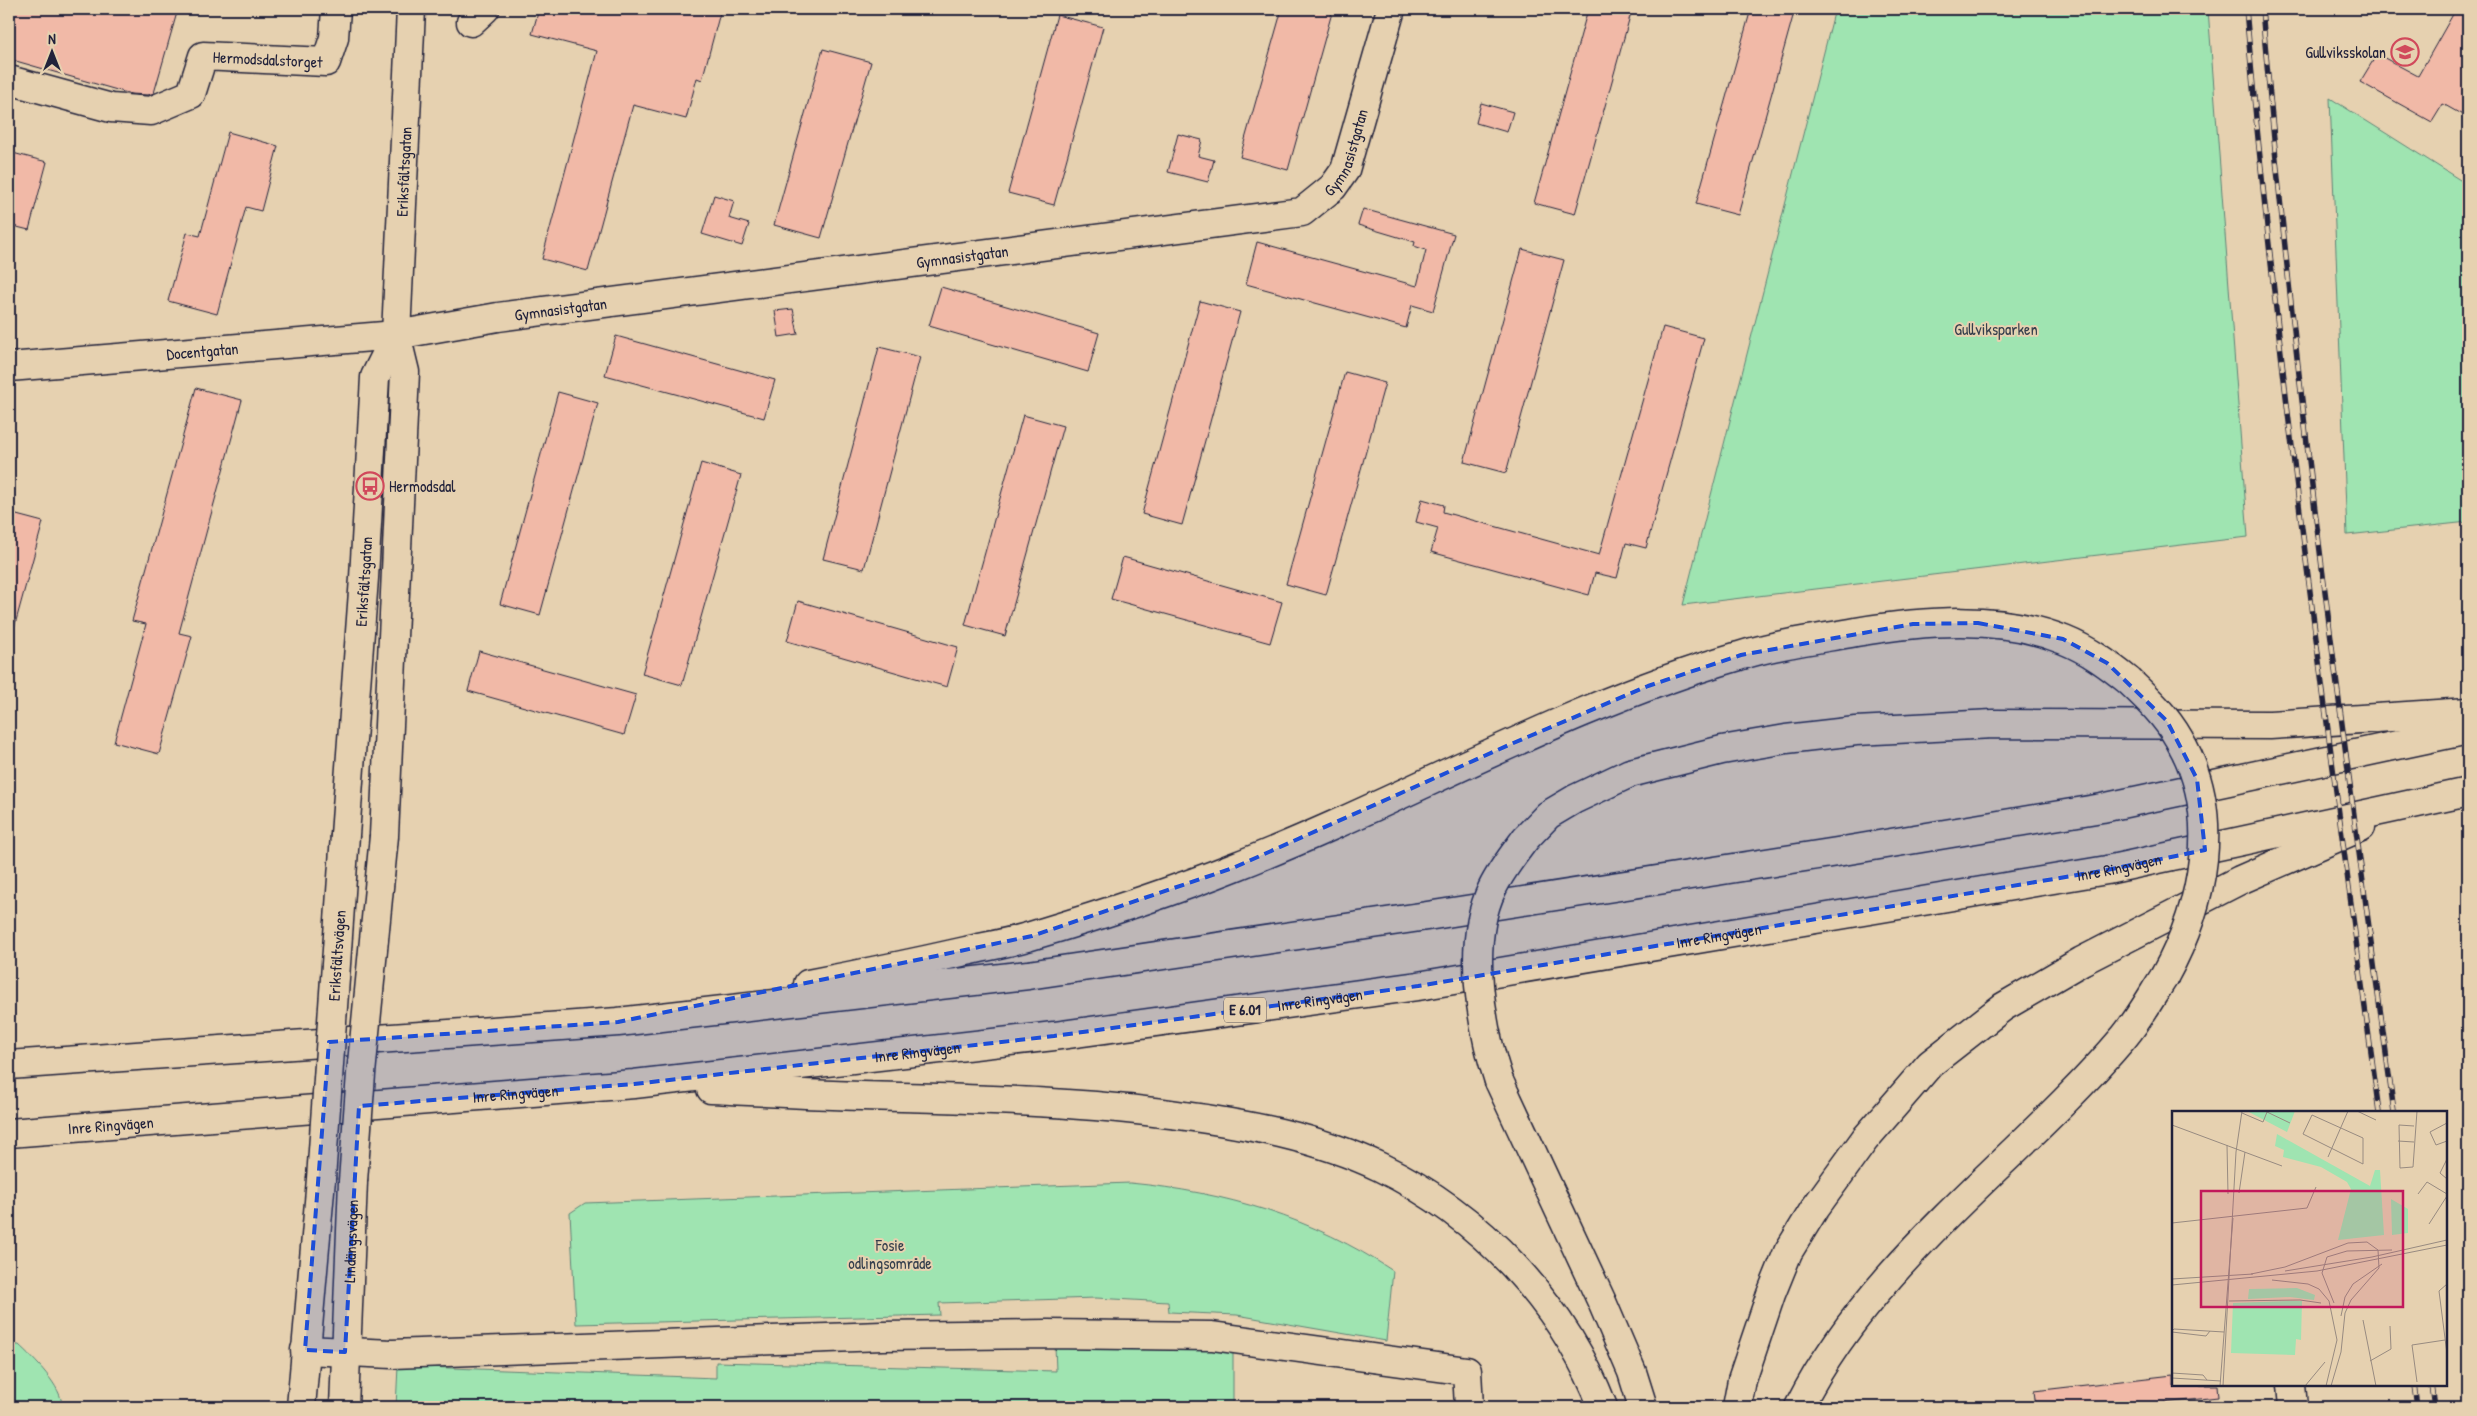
<svg xmlns="http://www.w3.org/2000/svg" width="2477" height="1416" viewBox="0 0 2477 1416" font-family="'Patrick Hand',sans-serif">
	<style>
		.green { fill: #9fe4b1; stroke: #608376 }
		.building { fill: #f1b9a7; stroke: #22223b }
		.lines { fill: none; stroke-linecap: round; stroke-linejoin: round }
		.minor-casing { stroke: #22223b; stroke-width: 31 }
		.highway-casing { stroke: #22223b; stroke-width: 31 }
		.minor { stroke: #e6d1b0; stroke-width: 28 }
		.highway { stroke: #e6d1b0; stroke-width: 28 }
		.rail-casing { stroke: #22223b; stroke-width: 5.5 }
		.rail { stroke: #e6d1b0; stroke-width: 4; stroke-dasharray: 11; stroke-linecap: butt }
		.minor-bridge-casing { stroke: #22223b; stroke-width: 31; stroke-linecap: butt }
		.highway-bridge-casing { stroke: #22223b; stroke-width: 31; stroke-linecap: butt }
		.minor-bridge { stroke: #e6d1b0; stroke-width: 28 }
		.highway-bridge { stroke: #e6d1b0; stroke-width: 28 }
		.marked { fill: #1d4ed8; fill-opacity: 0.2; stroke: #1d4ed8; stroke-width: 4; stroke-dasharray: 10 6; stroke-linejoin: round }
		.labels { text-anchor: middle; stroke-width: 4; stroke-linejoin: round; paint-order: stroke }
		.shield { fill: #e6d1b0; stroke: #5d565e; stroke-width: 1 }
		.shield-label { font-size: 15px; font-weight: bold; fill: #22223b }
		.poi-label { font-size: 16px; fill: #22223b; stroke: #e6d1b0; text-anchor: end }
		.street-label { font-size: 16px; fill: #22223b; stroke: #e6d1b0 }
		.park-label { font-size: 16px; fill: #353f4d; stroke: #e6d1b0 }
		.inset-road { fill: none; stroke: #988b81; stroke-width: 1 }
		.view { fill: #c2185b; fill-opacity: 0.15; stroke: #c2185b; stroke-width: 2.5 }
		.inset-edge { fill: none; stroke: #22223b; stroke-width: 2.5 }
	</style>
	<rect width="100%" height="100%" fill="#e6d1b0"/>
	<filter id="ink" filterUnits="userSpaceOnUse"><feTurbulence type="fractalNoise" baseFrequency=".02" numOctaves="2"/><feDisplacementMap in="SourceGraphic" scale="10" xChannelSelector="R" yChannelSelector="G"/><feConvolveMatrix kernelMatrix="1 2 1 2 8 2 1 2 1" color-interpolation-filters="sRGB"/></filter>
	<g filter="url(#ink)">
		<!-- green -->
		<g class="green">
			<path d="M 1835,9 L 2208,9 L 2248,537 L 1683,605 Z"/>
			<path d="M 2330,98 L 2468,185 L 2468,522 L 2347,535 Z"/>
			<path d="M 1130,1183 C 1225,1192 1313,1218 1393,1271 L 1386,1341 L 1237,1315 L 1169,1312 L 1168,1302 L 1096,1298 L 939,1303 L 940,1315 L 576,1324 L 570,1213 L 585,1203 Z"/>
			<path d="M 9,1345 L 19,1345 C 33,1358 63,1387 62,1407 L 9,1407 Z"/>
			<path d="M 1055,1345 L 1233,1349 L 1233,1407 L 396,1407 L 398,1366 L 716,1378 L 716,1362 L 1056,1371 Z"/>
		</g>
		<!-- building -->
		<g class="building">
			<path d="M 9,9 L 178,9 L 154,93 L 148,95 L 131,94 L 9,59 Z"/>
			<path d="M 539,9 L 721,9 L 702,80 L 697,78 L 686,119 L 633,105 L 588,271 L 542,259 L 597,51 L 532,34 Z"/>
			<path d="M 1282,9 L 1333,9 L 1288,170 L 1240,157 Z"/>
			<path d="M 1588,9 L 1632,9 L 1575,214 L 1534,203 Z"/>
			<path d="M 1751,9 L 1795,9 L 1738,215 L 1696,204 Z"/>
			<path d="M 2456,9 L 2468,9 L 2468,118 L 2443,104 L 2432,122 L 2360,82 L 2377,54 L 2418,76 Z"/>
			<path d="M 1057,15 L 1103,27 L 1054,205 L 1008,193 Z"/>
			<path d="M 823,49 L 871,62 L 821,238 L 774,225 Z"/>
			<path d="M 1481,103 L 1513,112 L 1507,132 L 1476,123 Z"/>
			<path d="M 228,132 L 278,146 L 261,211 L 246,207 L 217,314 L 168,301 L 187,233 L 200,236 Z"/>
			<path d="M 1178,134 L 1202,140 L 1198,156 L 1214,160 L 1208,182 L 1168,172 Z"/>
			<path d="M 9,152 L 47,162 L 29,230 L 9,225 Z"/>
			<path d="M 714,195 L 734,201 L 729,218 L 749,224 L 742,246 L 702,234 Z"/>
			<path d="M 1363,209 L 1454,234 L 1433,311 L 1412,305 L 1406,328 L 1246,284 L 1257,242 L 1417,286 L 1426,250 L 1414,246 L 1415,242 L 1358,225 Z"/>
			<path d="M 1522,249 L 1564,260 L 1506,473 L 1464,462 Z"/>
			<path d="M 941,287 L 1099,333 L 1088,372 L 929,326 Z"/>
			<path d="M 1200,301 L 1240,312 L 1182,525 L 1142,514 Z"/>
			<path d="M 793,309 L 798,334 L 779,337 L 775,311 Z"/>
			<path d="M 1663,327 L 1704,338 L 1646,548 L 1626,543 L 1617,578 L 1595,573 L 1589,595 L 1431,552 L 1438,528 L 1416,522 L 1422,499 L 1444,505 L 1443,512 L 1599,555 Z"/>
			<path d="M 616,336 L 775,380 L 764,418 L 605,375 Z"/>
			<path d="M 879,347 L 920,357 L 864,569 L 823,559 Z"/>
			<path d="M 1345,372 L 1385,383 L 1326,595 L 1286,584 Z"/>
			<path d="M 196,388 L 242,400 L 179,633 L 192,636 L 159,754 L 114,742 L 146,624 L 132,621 Z"/>
			<path d="M 558,392 L 598,403 L 540,615 L 500,604 Z"/>
			<path d="M 1023,415 L 1063,426 L 1005,636 L 965,625 Z"/>
			<path d="M 701,463 L 741,475 L 682,685 L 642,674 Z"/>
			<path d="M 9,513 L 43,522 L 14,628 L 9,627 Z"/>
			<path d="M 1123,557 L 1282,602 L 1270,643 L 1111,599 Z"/>
			<path d="M 798,601 L 958,647 L 947,687 L 787,641 Z"/>
			<path d="M 479,651 L 636,695 L 624,735 L 468,691 Z"/>
			<path d="M 2173,1375 L 2173,1385 L 2217,1385 L 2218,1397 L 2163,1403 L 2163,1407 L 2036,1407 L 2034,1391 Z"/>
		</g>
		<g class="lines">
			<!-- minor casing -->
			<g class="minor-casing">
				<g id="minor">
					<path d="M 471,22 L 485,9"/>
					<path id="s1" d="M 9,80 L 111,108 L 151,111 L 191,94 L 203,56 L 326,62 L 334,38 L 336,9"/>
					<path id="s2" d="M 9,367 L 396,335 L 498,317 L 1302,212 L 1333,187 L 1345,170 L 1391,9"/>
					<path id="s3" d="M 345,835 L 364,578 L 375,377 L 396,335"/>
					<path id="s4" d="M 384,836 L 405,372 L 396,335 L 411,9"/>
					<path d="M 305,1350 L 392,1354 L 882,1336 L 1047,1334 L 1212,1336 L 1467,1371 L 1469,1407"/>
					<path d="M 2291,1385 L 2293,1407"/>
					<path d="M 301,1407 L 321,1179"/>
					<path id="s5" d="M 344,1407 L 353,1181"/>
				</g>
			</g>
			<!-- highway casing -->
			<g class="highway-casing">
				<g id="highway">
					<path d="M 1526,838 L 1548,815 L 1575,799 L 1630,773 L 1722,750 L 1786,739 L 1856,731 L 1993,724 L 2270,725 L 2468,712"/>
					<path d="M 808,984 C 860,974 913,963 966,951 C 988,946 1012,942 1034,935 C 1101,915 1169,893 1234,867 C 1404,801 1563,707 1739,656 C 1777,644 1817,639 1856,632 C 1922,621 2001,614 2064,640 C 2089,650 2109,665 2129,681"/>
					<path d="M 9,1065 L 618,1022 L 1028,975 L 1427,916 L 1837,852 L 2102,808 L 2468,730"/>
					<path d="M 1499,1081 L 1602,1302 L 1632,1372 L 1643,1407"/>
					<path d="M 711,1089 C 751,1091 792,1094 833,1095 C 948,1099 1063,1099 1178,1115 C 1246,1124 1317,1137 1380,1167 C 1480,1215 1563,1303 1603,1407"/>
					<path id="s6" d="M 9,1133 L 634,1084 L 1054,1036 L 1418,986 L 2107,870 L 2468,792"/>
					<path d="M 1737,1407 L 1742,1380 L 1771,1294 L 1788,1252 L 1815,1208 L 1865,1139 L 1930,1064 L 2003,1007 L 2082,961 L 2240,880 L 2361,827"/>
					<path d="M 1799,1407 C 1874,1258 2018,1162 2124,1037 C 2139,1019 2151,997 2164,977"/>
				</g>
			</g>
			<!-- minor -->
			<use href="#minor" class="minor"/>
			<!-- highway -->
			<use href="#highway" class="highway"/>
			<!-- rail casing -->
			<g class="rail-casing">
				<g id="rail">
					<path d="M 2246,9 C 2278,378 2330,745 2379,1112"/>
					<path d="M 2262,9 C 2294,378 2344,745 2394,1112"/>
					<path d="M 2414,1385 L 2417,1407"/>
					<path d="M 2431,1385 L 2434,1407"/>
				</g>
			</g>
			<!-- rail -->
			<use href="#rail" class="rail"/>
			<!-- minor-bridge casing -->
			<g class="minor-bridge-casing">
				<g id="minor-bridge">
					<path id="s7" d="M 321,1179 L 345,835"/>
					<path d="M 353,1181 L 361,1074 L 384,836"/>
				</g>
			</g>
			<!-- highway-bridge casing -->
			<g class="highway-bridge-casing">
				<g id="highway-bridge">
					<path d="M 2129,681 C 2148,699 2166,716 2179,739 C 2223,814 2204,905 2164,977"/>
					<path d="M 1499,1081 C 1481,1027 1466,943 1492,889 C 1501,870 1514,854 1526,838"/>
				</g>
			</g>
			<!-- minor-bridge -->
			<use href="#minor-bridge" class="minor-bridge"/>
			<!-- highway-bridge -->
			<use href="#highway-bridge" class="highway-bridge"/>
		</g>
	</g>
	<!-- marked area -->
	<path class="marked" d="M 1978,623 L 2063,639 L 2107,663 L 2167,721 L 2197,779 L 2205,850 L 2107,870 L 1418,986 L 1054,1036 L 634,1084 L 359,1106 L 345,1352 L 305,1350 L 329,1042 L 618,1022 L 1032,936 L 1233,868 L 1511,744 L 1648,686 L 1741,655 L 1913,624 Z"/>
	<!-- icons -->
	<defs>
		<g id="school-ring" transform="scale(1.4375)"><circle r="9.5" fill="#e6d1b0" stroke="#d1495b" stroke-width="1.5"/><path d="M0-5L7-2L0 1L-7-2ZM-4 1L0 2.5L4 1V4Q0 6-4 4Z" fill="#d1495b"/></g>
		<g id="bus-ring" transform="scale(1.4375)"><circle r="9.5" fill="#e6d1b0" stroke="#d1495b" stroke-width="1.5"/><path d="M-5-6H5V4H4V6H2V4H-2V6H-4V4H-5ZM-3.5-4V0h7V-4ZM-3.5 1.2v1.5H-2V1.2ZM2 1.2v1.5H3.5V1.2Z" fill="#d1495b"/></g>
	</defs>
	<g fill-rule="evenodd">
		<use href="#school-ring" x="2405" y="52"/>
		<use href="#bus-ring" x="370" y="486"/>
	</g>
	<g class="labels">
		<!-- shield labels -->
		<rect class="shield" x="1224" y="997.5" width="42" height="25" rx="4"/>
		<g class="shield-label">
			<text x="1245" y="1015">E 6.01</text>
		</g>
		<!-- poi labels -->
		<g class="poi-label">
			<text x="2386" y="58">Gullviksskolan</text>
			<text x="389" y="492" text-anchor="start">Hermodsdal</text>
		</g>
		<!-- street labels -->
		<g class="street-label">
			<text dy="6" stroke="none"><textPath href="#s1" startOffset="294">Hermodsdalstorget</textPath></text>
			<text dy="6" stroke="none"><textPath href="#s2" startOffset="1380">Gymnasistgatan</textPath></text>
			<text dy="6" stroke="none"><textPath href="#s4" startOffset="666">Eriksfältsgatan</textPath></text>
			<text dy="6" stroke="none"><textPath href="#s2" startOffset="960">Gymnasistgatan</textPath></text>
			<text dy="6" stroke="none"><textPath href="#s2" startOffset="555">Gymnasistgatan</textPath></text>
			<text dy="6" stroke="none"><textPath href="#s2" startOffset="194">Docentgatan</textPath></text>
			<text dy="6" stroke="none"><textPath href="#s3" startOffset="254">Eriksfältsgatan</textPath></text>
			<text dy="6" stroke="none"><textPath href="#s6" startOffset="2128">Inre Ringvägen</textPath></text>
			<text dy="6" stroke="none"><textPath href="#s6" startOffset="1722">Inre Ringvägen</textPath></text>
			<text dy="6" stroke="none"><textPath href="#s7" startOffset="224">Eriksfältsvägen</textPath></text>
			<text dy="6" stroke="none"><textPath href="#s6" startOffset="1318">Inre Ringvägen</textPath></text>
			<text dy="6" stroke="none"><textPath href="#s6" startOffset="912">Inre Ringvägen</textPath></text>
			<text dy="6" stroke="none"><textPath href="#s6" startOffset="508">Inre Ringvägen</textPath></text>
			<text dy="6" stroke="none"><textPath href="#s6" startOffset="102">Inre Ringvägen</textPath></text>
			<text dy="6" stroke="none"><textPath href="#s5" startOffset="166">Lindängsvägen</textPath></text>
		</g>
		<!-- park labels -->
		<g class="park-label">
			<text x="1996" y="335">Gullviksparken</text>
			<text x="890" y="1251">Fosie<tspan x="890" dy="18">odlingsområde</tspan></text>
		</g>
	</g>
	<!-- overview -->
	<g transform="translate(2172 1111)">
		<rect width="275" height="275" fill="#e6d1b0"/>
		<path d="M 75,0 L 123,0 L 115,21 ZM 105,23 L 198,75 L 203,59 L 208,59 L 212,124 L 166,129 L 179,78 L 175,71 L 149,56 L 111,46 L 112,39 L 103,35 ZM 219,88 L 236,98 L 236,122 L 220,124 ZM 125,177 L 143,184 L 142,189 L 118,186 L 76,188 L 77,178 ZM 115,190 L 130,190 L 129,229 L 124,228 L 123,244 L 59,242 L 61,192 Z" fill="#9fe4b1"/>
		<path class="inset-road" d="M 185,0 L 204,9M 70,2 L 91,11 L 95,1 L 118,12M 140,4 L 191,27 L 191,53 L 131,23 ZM 275,12 L 258,21 L 264,34 L 275,30M 0,14 L 110,55M 242,15 L 227,14 L 228,57 L 241,56 L 245,0M 226,30 L 242,31M 55,34 L 56,83M 156,46 L 176,0M 275,48 L 268,62 L 275,68M 67,82 L 73,41M 246,83 L 255,71 L 275,83M 0,112 L 135,97 L 144,76M 257,113 L 275,85M 113,160 L 200,146 L 275,129M 79,163 L 113,156 L 176,132 L 195,131 L 206,139 L 207,157 L 179,189 L 173,202 L 169,241 L 159,275M 0,168 L 81,163M 100,169 L 136,173 L 147,178 L 157,190 L 165,229 L 154,275M 275,173 L 267,180 L 275,243M 0,174 L 145,160 L 275,134M 57,190 L 128,189 L 149,192M 162,192 L 150,162 L 155,146 L 175,140 L 220,139M 169,205 L 173,186 L 181,173 L 210,153M 191,209 L 204,275M 0,220 L 2,218 L 52,221M 0,221 L 34,225 L 38,220M 198,250 L 219,238 L 218,215M 0,262 L 31,264 L 35,269M 0,267 L 49,270M 245,271 L 240,234 L 273,229M 48,275 L 61,107M 51,275 L 64,41 L 70,0M 133,275 L 153,251"/>
		<path class="view" d="M 29,80 L 231,80 L 231,196 L 29,196 Z"/>
		<rect width="275" height="275" class="inset-edge"/>
	</g>
	<!-- margin -->
	<rect width="2477" height="1416" fill="none" stroke="#e6d1b0" stroke-width="30"/>
	<rect x="15" y="15" width="2447" height="1386" fill="none" stroke="#22223b" stroke-width="2" filter="url(#ink)"/>
	<!-- north arrow -->
	<g transform="translate(52 52)" stroke="#e6d1b0" stroke-width="4" paint-order="stroke">
	<path d="M0-4L9 19L0 12L-9 19Z" fill="#22223b"/>
	<text y="-8" font-size="14" font-weight="bold" text-anchor="middle" fill="#22223b">N</text>
	</g>
</svg>
